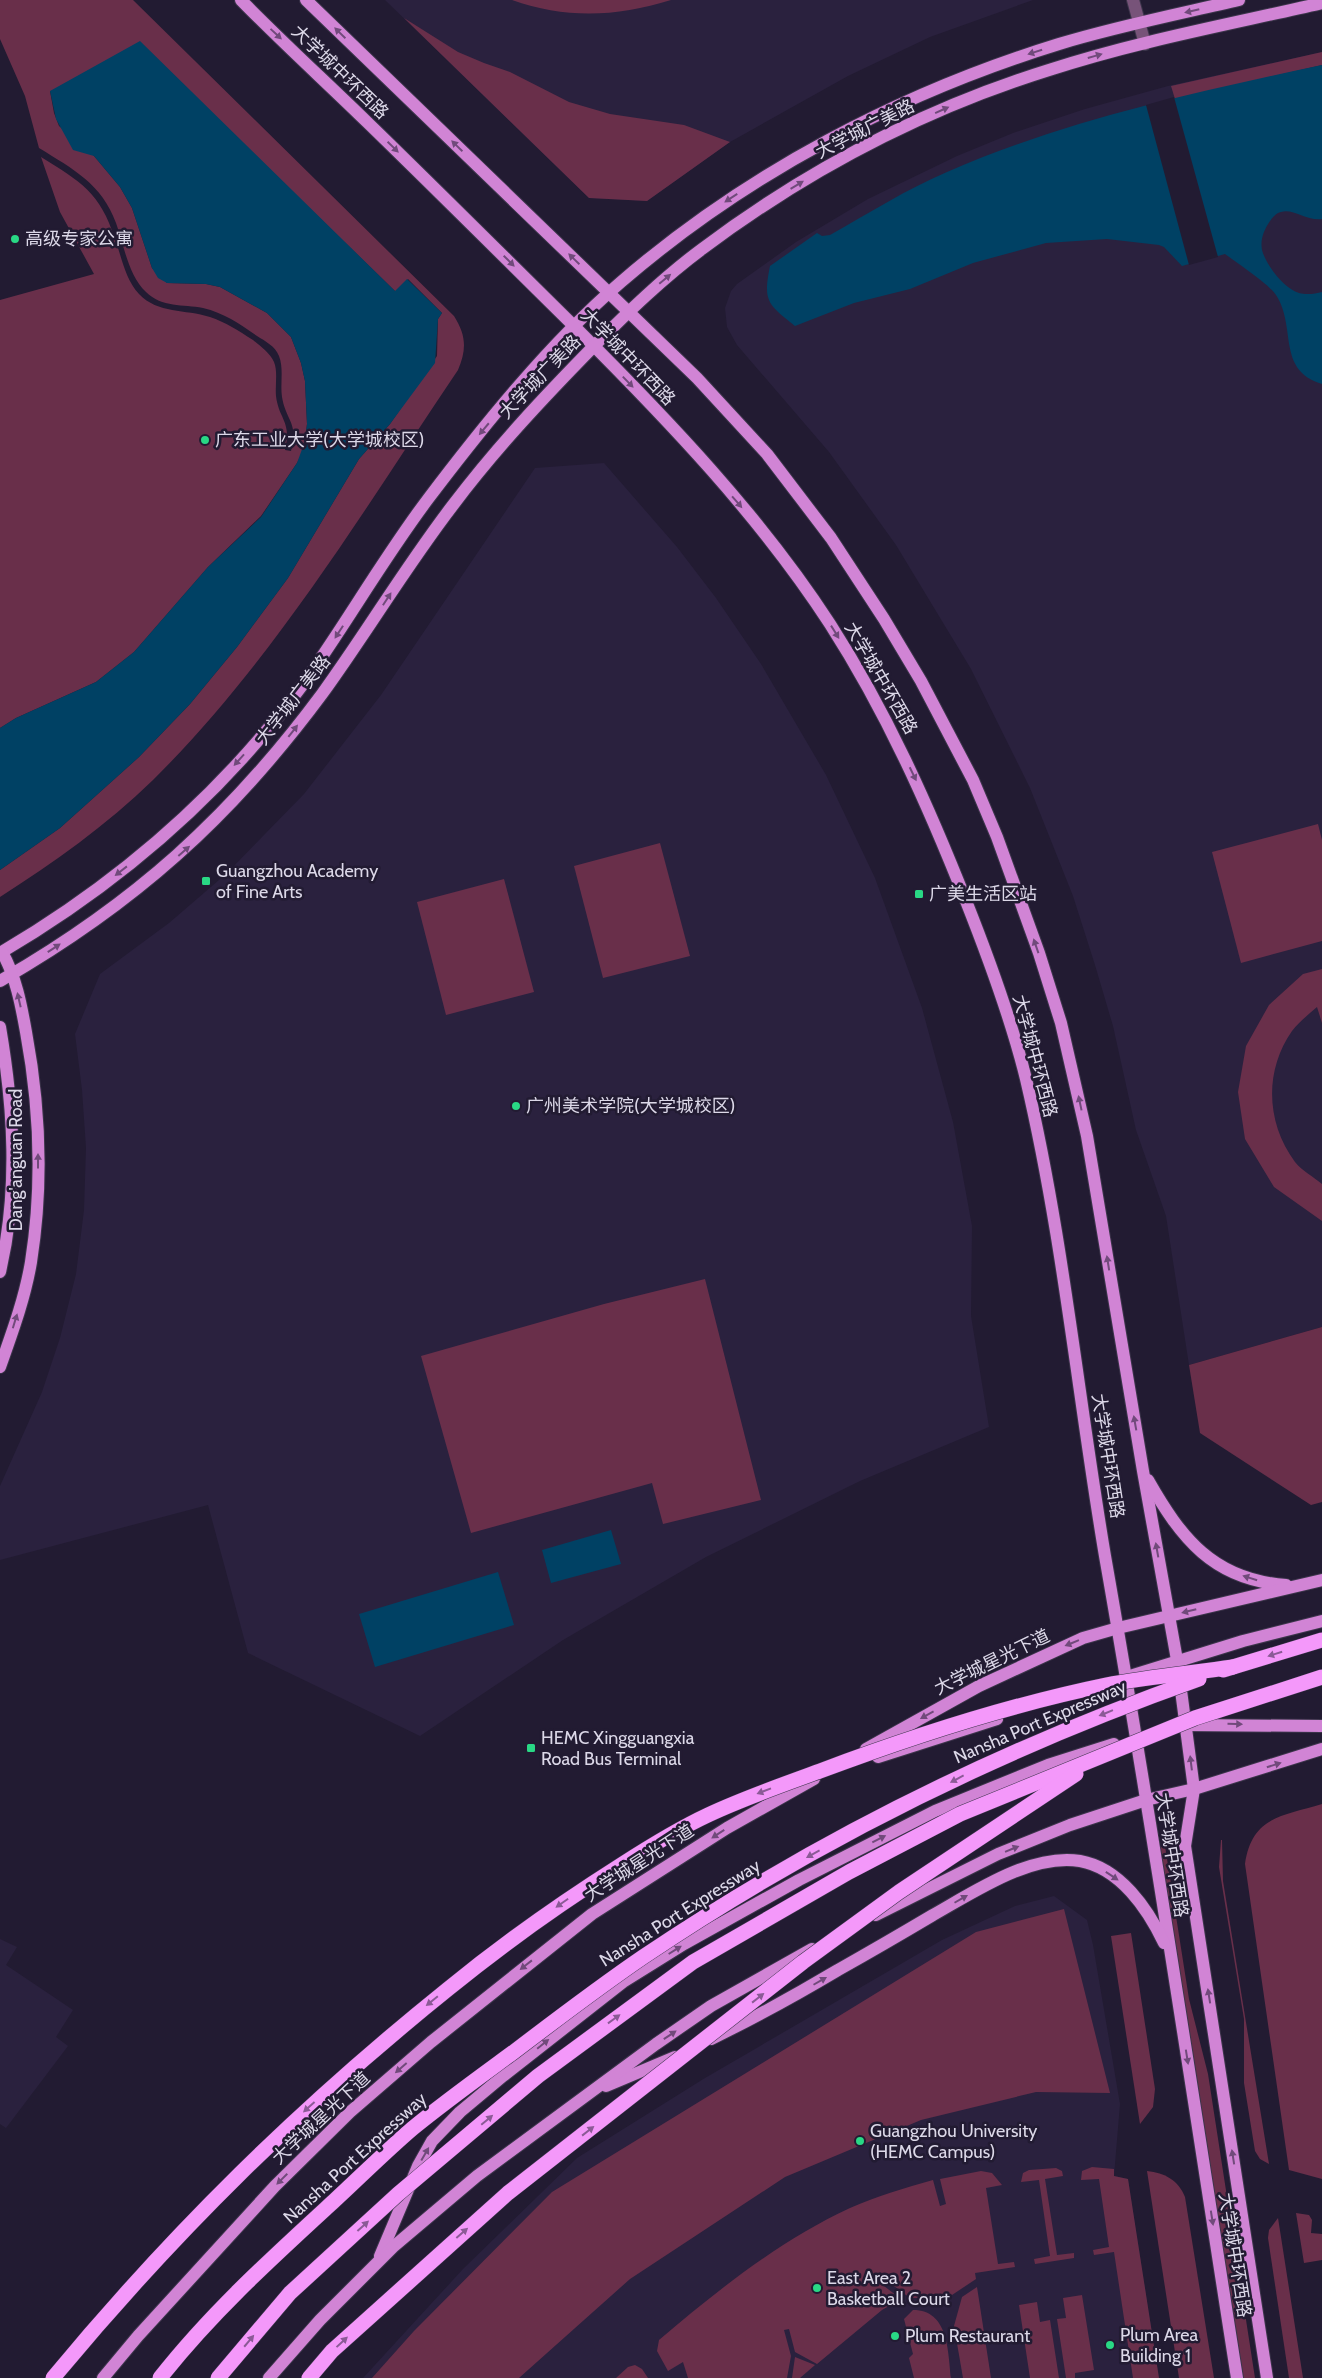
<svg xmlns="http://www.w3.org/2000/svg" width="1322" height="2378" viewBox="0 0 1322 2378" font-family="Cabin,'Noto Sans SC',sans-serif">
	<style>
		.built { fill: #2a213e }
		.green { fill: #692f4a }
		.water { fill: #004164 }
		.pier { fill: #221b32 }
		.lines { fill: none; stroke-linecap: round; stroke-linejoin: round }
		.minor-casing { stroke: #3c354b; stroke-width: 14 }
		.major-casing { stroke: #3c354b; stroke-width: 14 }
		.minor { stroke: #775379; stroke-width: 12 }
		.major { stroke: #d184d5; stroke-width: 12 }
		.highway-bridge-casing { stroke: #3c354b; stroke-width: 16; stroke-linecap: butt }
		.highway-bridge { stroke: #f498fa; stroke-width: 15 }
		.oneway { fill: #714a7b }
		.oneway2 { fill: #8b5a96 }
		.poi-dot { fill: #29d885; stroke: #221b32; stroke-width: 2 }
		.labels { text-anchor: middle; stroke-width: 5; stroke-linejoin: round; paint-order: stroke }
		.street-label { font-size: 18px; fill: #dcd8e8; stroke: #221b32 }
		.poi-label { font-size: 18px; fill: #dcd8e8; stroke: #221b32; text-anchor: start }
	</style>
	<rect width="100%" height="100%" fill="#221b32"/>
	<!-- built -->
	<g class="built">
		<path d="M 385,0 L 1033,0 L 930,37 L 848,76 L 730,142 L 647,201 L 589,198 Z"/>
		<path d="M 1322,52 L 1322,1327 L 1189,1365 L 1166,1216 L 1136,1130 L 1113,1026 L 1095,965 L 1073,896 L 1030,788 L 971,669 L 896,545 L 829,452 L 737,345 L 727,327 L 725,308 L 731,291 L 737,284 L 796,242 L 868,199 L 957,156 L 1013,133 L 1085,109 L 1168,86 Z"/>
		<path d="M 604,463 L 677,547 L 716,598 L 761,664 L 826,775 L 875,878 L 922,1008 L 953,1122 L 972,1226 L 971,1316 L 989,1427 L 860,1481 L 706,1557 L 563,1640 L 420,1736 L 248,1653 L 208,1505 L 0,1560 L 0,1486 L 42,1392 L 60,1338 L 76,1274 L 84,1210 L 86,1148 L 82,1090 L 75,1034 L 100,974 L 169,923 L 226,874 L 304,794 L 381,695 L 535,468 Z"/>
		<path d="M 1054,1896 L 1087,1920 L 1093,1945 L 1120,2104 L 1114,2176 L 1128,2179 L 1159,2378 L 363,2378 L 463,2269 L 577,2158 L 705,2078 L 942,1940 L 1015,1906 Z"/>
		<path d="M 0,1939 L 17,1947 L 6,1965 L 73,2010 L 56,2037 L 68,2046 L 6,2128 L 0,2124 Z"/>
	</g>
	<!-- green -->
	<g class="green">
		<path d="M 0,0 L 133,0 L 454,316 C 466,335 467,349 458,370 C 363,511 274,660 153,780 C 107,825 53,863 0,897 L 0,870 L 60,828 L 139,757 L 190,704 L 237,647 L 288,578 L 359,459 L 390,424 L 437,356 L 438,319 L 442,313 L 408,279 L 396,292 L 205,107 L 50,91 L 54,113 L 59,126 L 94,156 L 120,187 L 132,208 L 152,268 L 167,283 L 206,284 L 220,287 L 267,313 L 291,337 L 301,363 L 305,381 L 307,424 L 304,449 L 297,463 L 261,516 L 208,567 L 134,652 L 96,682 L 16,718 L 0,728 L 0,300 L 94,274 L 60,212 L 41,157 C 81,182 100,192 115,239 C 122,258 125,279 139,294 C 158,314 185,309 210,317 C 225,322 239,331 253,340 C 260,346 270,353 274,362 C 278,372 275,385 276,396 C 279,420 292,421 285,450 L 291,451 C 299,423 286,421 282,397 C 280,384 284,369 279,356 C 275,346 265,341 257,336 C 240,324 224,313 203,308 C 183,304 162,308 146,292 C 128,275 124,245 116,223 C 102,184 73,169 39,148 L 25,96 L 0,39 Z"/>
		<path d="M 512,0 L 671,0 C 617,17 565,19 512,0 Z"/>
		<path d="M 404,18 L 458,52 L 484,63 L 510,72 L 569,102 L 610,114 L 684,125 L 730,142 L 647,201 L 589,198 Z"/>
		<path d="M 1322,52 L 1322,65 L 1175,99 L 1171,86 Z"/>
		<path d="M 1318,824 L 1322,840 L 1322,941 L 1241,963 L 1212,852 Z"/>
		<path d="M 660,843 L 690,956 L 603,978 L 574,866 Z"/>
		<path d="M 504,879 L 534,992 L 446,1015 L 417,902 Z"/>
		<path d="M 1322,969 L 1322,1023 L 1317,1007 C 1309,1014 1299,1022 1292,1031 C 1264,1071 1266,1123 1295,1162 C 1302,1171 1314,1177 1322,1184 L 1322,1221 L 1274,1187 L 1245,1139 L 1238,1092 L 1246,1046 L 1269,1005 L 1303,974 Z"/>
		<path d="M 705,1279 L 761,1500 L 663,1524 L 652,1483 L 471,1533 L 421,1356 L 604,1304 Z"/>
		<path d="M 1322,1327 L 1322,1502 L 1311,1505 L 1200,1433 L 1189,1365 Z"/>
		<path d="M 1322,1804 L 1322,2179 L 1289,2170 L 1245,1864 C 1252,1816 1283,1816 1322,1804 Z"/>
		<path d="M 1221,1840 L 1222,1840 L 1223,1881 L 1269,2164 L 1260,2159 L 1255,2151 L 1244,2083 L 1244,2019 L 1219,1867 Z"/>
		<path d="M 1165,1846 L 1189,1999 L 1208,2074 L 1255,2378 L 1234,2378 L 1152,1848 Z"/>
		<path d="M 1064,1909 L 1110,2093 L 1036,2092 L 921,2120 L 785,2177 L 630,2279 L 519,2378 L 372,2378 L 414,2331 L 552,2192 L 976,1932 Z"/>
		<path d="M 1131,1933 L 1155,2089 L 1153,2107 L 1140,2124 L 1111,1936 Z"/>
		<path d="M 1092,2167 L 1114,2169 L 1114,2176 L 1128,2179 L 1159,2378 L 1133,2378 L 1114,2252 L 1094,2255 L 1093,2250 L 1109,2247 L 1099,2179 L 1081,2180 L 1082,2171 Z"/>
		<path d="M 1056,2168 L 1062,2171 L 1063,2176 L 1045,2179 L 1057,2255 L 1074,2253 L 1074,2258 L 1035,2264 L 1034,2259 L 1050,2256 L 1039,2180 L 1021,2182 L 1023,2173 L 1029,2170 Z"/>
		<path d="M 981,2171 L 992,2173 L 1002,2185 L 986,2188 L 998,2264 L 1014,2262 L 1015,2267 L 975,2273 L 976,2279 L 937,2305 L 921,2298 L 910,2298 L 878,2274 L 871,2276 L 901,2299 L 882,2310 L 817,2364 L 795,2352 L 789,2329 L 784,2330 L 791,2356 L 787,2378 L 688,2378 L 683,2362 L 668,2371 L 657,2351 L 659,2340 C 718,2290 779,2241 850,2208 C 877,2196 905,2188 933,2180 L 940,2206 L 946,2204 L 940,2179 Z"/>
		<path d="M 1147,2171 C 1165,2173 1178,2180 1185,2197 L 1214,2378 L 1179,2378 Z"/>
		<path d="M 1296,2213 L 1309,2215 L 1312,2220 L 1311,2233 L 1322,2234 L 1322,2260 L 1304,2263 Z"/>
		<path d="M 1278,2218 L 1303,2378 L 1289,2378 L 1268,2238 L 1269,2230 Z"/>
		<path d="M 977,2287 L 991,2378 L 963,2378 L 954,2326 L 962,2297 Z"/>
		<path d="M 1082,2295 L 1094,2370 L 1075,2373 L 1075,2378 L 1066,2378 L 1057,2319 L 1066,2318 L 1063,2298 Z"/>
		<path d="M 1037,2302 L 1040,2322 L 1050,2320 L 1059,2378 L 1030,2378 L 1019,2305 Z"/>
		<path d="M 913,2310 C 949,2310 948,2352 951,2378 L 914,2378 L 909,2358 L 913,2354 L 904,2319 Z"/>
		<path d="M 795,2357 L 815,2365 L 800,2378 L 792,2378 Z"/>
		<path d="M 635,2365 L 642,2369 L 648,2378 L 616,2378 L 628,2367 Z"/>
	</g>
	<!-- water -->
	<g class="water">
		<path d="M 140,41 L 395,291 L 407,279 L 442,313 L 438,319 L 435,363 L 390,424 L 359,459 L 288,578 L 237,647 L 190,704 L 139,757 L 60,828 L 0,870 L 0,728 L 16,718 L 96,682 L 134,652 L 208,567 L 261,517 L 297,463 L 305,441 L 307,424 L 305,381 L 301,363 L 291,337 L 267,313 L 220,287 L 206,284 L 167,283 L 158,278 L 152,268 L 132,208 L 120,187 L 94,156 L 73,150 L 56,119 L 50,91 Z"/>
		<path d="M 1322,65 L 1322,219 C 1306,221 1293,208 1281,212 C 1276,213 1273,217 1270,221 C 1264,230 1260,239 1262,250 C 1266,265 1284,289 1299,293 C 1306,295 1315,294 1322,292 L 1322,384 C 1276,370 1297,327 1276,295 C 1269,284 1237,263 1225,254 L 1182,266 L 1164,247 L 1159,245 L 1107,239 L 1046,243 L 973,263 L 910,289 L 854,303 L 795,326 C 767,304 763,301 770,266 L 817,233 L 822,236 L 830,235 C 869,213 907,189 947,172 C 1066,120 1196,92 1322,65 Z"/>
		<path d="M 611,1530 L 621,1564 L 551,1583 L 542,1550 Z"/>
		<path d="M 498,1572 L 514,1625 L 375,1667 L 359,1614 Z"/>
	</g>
	<!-- pier -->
	<path class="pier" d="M 1174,97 L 1218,257 L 1189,265 L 1146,105 Z"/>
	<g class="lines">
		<!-- minor casing -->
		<g class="minor-casing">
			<path id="minor" d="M 1133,0 L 1145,44"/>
		</g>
		<!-- major casing -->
		<g class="major-casing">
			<g id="major">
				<path d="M 241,0 C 282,42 325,81 367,122 C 437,190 507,260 577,329 C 668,420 760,516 830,624 C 886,711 928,805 966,901 C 989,959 1011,1018 1026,1079 C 1063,1236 1078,1397 1105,1556 C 1153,1829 1194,2104 1237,2378"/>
				<path d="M 306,0 L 697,378 L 767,454 L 831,538 L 884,619 L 921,681 L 973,780 L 997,837 L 1039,953 L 1061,1023 L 1087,1136 L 1143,1471 L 1177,1660 L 1194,1789 L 1185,1846 L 1267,2378"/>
				<path d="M 0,953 C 116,885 220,796 301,687 C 345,626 382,560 428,499 C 484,425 550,343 621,282 C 747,173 900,93 1059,44 C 1118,26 1179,14 1239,0"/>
				<path d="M 0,981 C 134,904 230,818 322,694 C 367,632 406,566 453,505 C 496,448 544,397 594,346 C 628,312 663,278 702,249 C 806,171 924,109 1049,70 C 1138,41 1231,24 1322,3"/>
				<path d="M 0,1027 C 14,1109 19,1190 0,1272"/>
				<path d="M 0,1367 C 12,1333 25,1298 31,1262 C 43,1186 40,1107 26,1032 C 21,1004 16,977 2,952"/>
				<path d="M 1148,1480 C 1181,1538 1213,1580 1286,1585"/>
				<path d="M 1130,1676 L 1243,1641 L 1322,1621"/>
				<path d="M 1184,1725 L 1322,1726"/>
				<path d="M 866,1749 L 979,1686 L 1083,1638 L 1118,1628 L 1322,1580"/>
				<path d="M 878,1757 L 997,1719"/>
				<path d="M 876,1915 L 998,1854 L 1070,1825 L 1146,1800 L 1194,1789 L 1322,1749"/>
				<path d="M 711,2039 C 754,2018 796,1995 838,1970 C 870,1952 901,1934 933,1915 C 974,1892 1031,1853 1080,1861 C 1120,1868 1148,1909 1164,1943"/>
				<path d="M 606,2086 L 675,2057"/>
				<path d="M 380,2256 L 418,2166 L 432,2141 L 460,2112 L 503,2076 L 623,1982 L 684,1944 L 799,1880 L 935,1811 L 1048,1765 L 1114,1744"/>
				<path d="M 103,2378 L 138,2336 L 275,2186 L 350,2112 L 431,2042 L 592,1914 L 727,1828 L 814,1779"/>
				<path d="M 269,2378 L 320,2320 L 393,2247 L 477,2176 L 656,2044 L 711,2006 L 812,1949"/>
			</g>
		</g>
		<!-- minor -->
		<use href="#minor" class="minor"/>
		<!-- major -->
		<use href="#major" class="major"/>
		<!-- highway-bridge casing -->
		<g class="highway-bridge-casing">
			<g id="highway-bridge">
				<path d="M 1223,1670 L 1322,1640"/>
				<path d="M 53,2378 C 174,2232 300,2108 448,1989 C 503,1944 561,1903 621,1865 C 649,1847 678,1829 708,1815 C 744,1798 782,1785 820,1771 C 913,1736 1009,1705 1106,1685 C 1148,1677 1191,1673 1233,1667"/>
				<path d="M 160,2378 C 211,2313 273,2257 334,2201 C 360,2177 386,2151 413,2128 C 446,2101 481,2076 515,2051 C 557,2019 599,1987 643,1957 C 815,1841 1004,1748 1199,1679"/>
				<path d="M 218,2378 L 290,2293 L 398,2194 L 538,2076 L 693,1962 L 849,1872 L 960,1814 L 1195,1718 L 1322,1677"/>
				<path d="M 309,2378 L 332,2351 L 508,2193 L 803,1962 L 899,1892 L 1076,1774"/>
			</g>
		</g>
		<!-- highway-bridge -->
		<use href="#highway-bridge" class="highway-bridge"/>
	</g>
	<!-- one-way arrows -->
	<defs><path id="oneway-solid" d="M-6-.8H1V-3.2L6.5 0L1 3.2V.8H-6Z" transform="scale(1.25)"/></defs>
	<g class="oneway">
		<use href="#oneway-solid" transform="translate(1192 11) rotate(167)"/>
		<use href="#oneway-solid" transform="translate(340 33) rotate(-136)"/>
		<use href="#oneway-solid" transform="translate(276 34) rotate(43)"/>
		<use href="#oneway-solid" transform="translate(1035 52) rotate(162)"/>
		<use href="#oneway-solid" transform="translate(1095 56) rotate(-16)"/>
		<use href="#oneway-solid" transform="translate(942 110) rotate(-24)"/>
		<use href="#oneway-solid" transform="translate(457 146) rotate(-136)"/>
		<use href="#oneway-solid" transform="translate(393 147) rotate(44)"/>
		<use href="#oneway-solid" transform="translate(797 185) rotate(-31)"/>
		<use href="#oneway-solid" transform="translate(731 198) rotate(147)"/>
		<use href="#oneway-solid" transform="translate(574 259) rotate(-136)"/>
		<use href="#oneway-solid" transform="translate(509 261) rotate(45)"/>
		<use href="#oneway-solid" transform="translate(665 279) rotate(-40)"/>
		<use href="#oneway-solid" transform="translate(628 382) rotate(46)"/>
		<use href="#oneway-solid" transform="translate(484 429) rotate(130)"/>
		<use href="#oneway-solid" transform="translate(737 502) rotate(49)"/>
		<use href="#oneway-solid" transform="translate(387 599) rotate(-57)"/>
		<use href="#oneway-solid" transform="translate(339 632) rotate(123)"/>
		<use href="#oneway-solid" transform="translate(835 632) rotate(58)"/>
		<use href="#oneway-solid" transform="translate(293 731) rotate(-52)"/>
		<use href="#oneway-solid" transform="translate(239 760) rotate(132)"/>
		<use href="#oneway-solid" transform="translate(913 774) rotate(64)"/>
		<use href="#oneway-solid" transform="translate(184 851) rotate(-41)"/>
		<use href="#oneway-solid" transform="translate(121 871) rotate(142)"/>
		<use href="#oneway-solid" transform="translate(1036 946) rotate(-109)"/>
		<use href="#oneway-solid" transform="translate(54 948) rotate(-33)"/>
		<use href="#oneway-solid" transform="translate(19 1000) rotate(-103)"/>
		<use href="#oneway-solid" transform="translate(1080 1103) rotate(-102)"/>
		<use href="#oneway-solid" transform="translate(38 1161) rotate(-90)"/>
		<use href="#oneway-solid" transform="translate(1108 1263) rotate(-99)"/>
		<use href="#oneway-solid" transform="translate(15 1321) rotate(-73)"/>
		<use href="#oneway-solid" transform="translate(1135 1423) rotate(-100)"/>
		<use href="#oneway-solid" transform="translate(1157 1550) rotate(-100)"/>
		<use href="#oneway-solid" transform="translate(1250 1578) rotate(-162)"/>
		<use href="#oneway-solid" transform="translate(1189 1611) rotate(166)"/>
		<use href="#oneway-solid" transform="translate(1072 1643) rotate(158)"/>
		<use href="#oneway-solid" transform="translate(927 1715) rotate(151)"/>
		<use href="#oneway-solid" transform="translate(1235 1724) rotate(2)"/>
		<use href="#oneway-solid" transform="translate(1191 1763) rotate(-97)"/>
		<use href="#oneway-solid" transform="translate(1274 1765) rotate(-17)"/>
		<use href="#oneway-solid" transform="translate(718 1834) rotate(147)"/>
		<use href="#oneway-solid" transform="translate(879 1839) rotate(-27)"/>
		<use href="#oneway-solid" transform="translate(1012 1849) rotate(-22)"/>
		<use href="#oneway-solid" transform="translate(1112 1876) rotate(34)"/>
		<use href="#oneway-solid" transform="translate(961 1899) rotate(-30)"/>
		<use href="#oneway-solid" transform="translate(675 1950) rotate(-32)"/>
		<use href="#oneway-solid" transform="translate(526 1965) rotate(142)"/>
		<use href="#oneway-solid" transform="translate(820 1981) rotate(-30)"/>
		<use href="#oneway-solid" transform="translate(1209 1996) rotate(-99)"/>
		<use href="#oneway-solid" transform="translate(670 2035) rotate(-34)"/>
		<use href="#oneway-solid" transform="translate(543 2044) rotate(-39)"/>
		<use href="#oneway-solid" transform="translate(1187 2057) rotate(81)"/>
		<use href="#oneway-solid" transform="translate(401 2068) rotate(139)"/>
		<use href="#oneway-solid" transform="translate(425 2154) rotate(-60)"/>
		<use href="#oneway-solid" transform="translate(1233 2157) rotate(-99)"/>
		<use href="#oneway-solid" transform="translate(282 2179) rotate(135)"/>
		<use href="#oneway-solid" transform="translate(1212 2218) rotate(81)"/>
	</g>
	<g class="oneway2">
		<use href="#oneway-solid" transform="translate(1275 1654) rotate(163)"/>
		<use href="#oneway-solid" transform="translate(1106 1713) rotate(158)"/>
		<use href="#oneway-solid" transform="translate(957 1779) rotate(152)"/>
		<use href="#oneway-solid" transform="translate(764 1791) rotate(159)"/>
		<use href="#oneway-solid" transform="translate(813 1854) rotate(151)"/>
		<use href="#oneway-solid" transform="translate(562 1903) rotate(145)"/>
		<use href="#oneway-solid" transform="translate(758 1998) rotate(-38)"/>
		<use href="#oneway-solid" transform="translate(432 2001) rotate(141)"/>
		<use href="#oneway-solid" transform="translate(614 2019) rotate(-36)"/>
		<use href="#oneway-solid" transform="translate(309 2107) rotate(138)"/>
		<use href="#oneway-solid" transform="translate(487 2120) rotate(-40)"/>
		<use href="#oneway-solid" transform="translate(588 2131) rotate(-38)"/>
		<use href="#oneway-solid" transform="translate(363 2226) rotate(-42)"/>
		<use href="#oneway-solid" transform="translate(462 2233) rotate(-41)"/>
		<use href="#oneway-solid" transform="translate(249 2341) rotate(-50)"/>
		<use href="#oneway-solid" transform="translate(342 2342) rotate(-43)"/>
	</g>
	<!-- markers -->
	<g class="poi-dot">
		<circle cx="15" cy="239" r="5"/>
		<circle cx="205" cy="440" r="5"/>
		<rect x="201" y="876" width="10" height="10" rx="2.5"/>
		<rect x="914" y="889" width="10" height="10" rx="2.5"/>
		<circle cx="516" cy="1106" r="5"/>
		<rect x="526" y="1743" width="10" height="10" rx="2.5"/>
		<circle cx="860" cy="2141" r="5"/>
		<circle cx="817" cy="2288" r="5"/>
		<circle cx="895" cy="2336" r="5"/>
		<circle cx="1110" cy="2345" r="5"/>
	</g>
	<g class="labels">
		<!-- street labels -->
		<g class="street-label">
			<text transform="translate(340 72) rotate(44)" y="6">大学城中环西路</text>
			<text transform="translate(865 129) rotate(-27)" y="6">大学城广美路</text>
			<text transform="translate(628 357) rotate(46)" y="6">大学城中环西路</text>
			<text transform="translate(540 377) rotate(-46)" y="6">大学城广美路</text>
			<text transform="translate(881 678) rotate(60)" y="6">大学城中环西路</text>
			<text transform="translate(293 700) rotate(-52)" y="6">大学城广美路</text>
			<text transform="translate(1035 1056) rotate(75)" y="6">大学城中环西路</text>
			<text transform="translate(16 1160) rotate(-90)" y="6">Dang'anguan Road</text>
			<text transform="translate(1108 1456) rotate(81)" y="6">大学城中环西路</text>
			<text transform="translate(992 1662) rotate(-26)" y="6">大学城星光下道</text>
			<text transform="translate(1040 1722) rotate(-23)" y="6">Nansha Port Expressway</text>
			<text transform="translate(1172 1855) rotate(81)" y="6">大学城中环西路</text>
			<text transform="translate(639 1863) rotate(-33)" y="6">大学城星光下道</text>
			<text transform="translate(680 1913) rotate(-32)" y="6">Nansha Port Expressway</text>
			<text transform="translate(321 2118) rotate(-43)" y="6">大学城星光下道</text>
			<text transform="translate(355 2158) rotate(-42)" y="6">Nansha Port Expressway</text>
			<text transform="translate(1235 2255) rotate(81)" y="6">大学城中环西路</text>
		</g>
		<!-- poi labels -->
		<g class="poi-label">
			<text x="25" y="245">高级专家公寓</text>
			<text x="215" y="446">广东工业大学(大学城校区)</text>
			<text x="216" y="877">Guangzhou Academy<tspan x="216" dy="21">of Fine Arts</tspan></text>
			<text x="929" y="900">广美生活区站</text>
			<text x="526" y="1112">广州美术学院(大学城校区)</text>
			<text x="541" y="1744">HEMC Xingguangxia<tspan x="541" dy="21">Road Bus Terminal</tspan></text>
			<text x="870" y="2137">Guangzhou University<tspan x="870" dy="21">(HEMC Campus)</tspan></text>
			<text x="827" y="2284">East Area 2<tspan x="827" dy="21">Basketball Court</tspan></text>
			<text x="1120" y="2341">Plum Area<tspan x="1120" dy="21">Building 1</tspan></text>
			<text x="905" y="2342">Plum Restaurant</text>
		</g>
	</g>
</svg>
